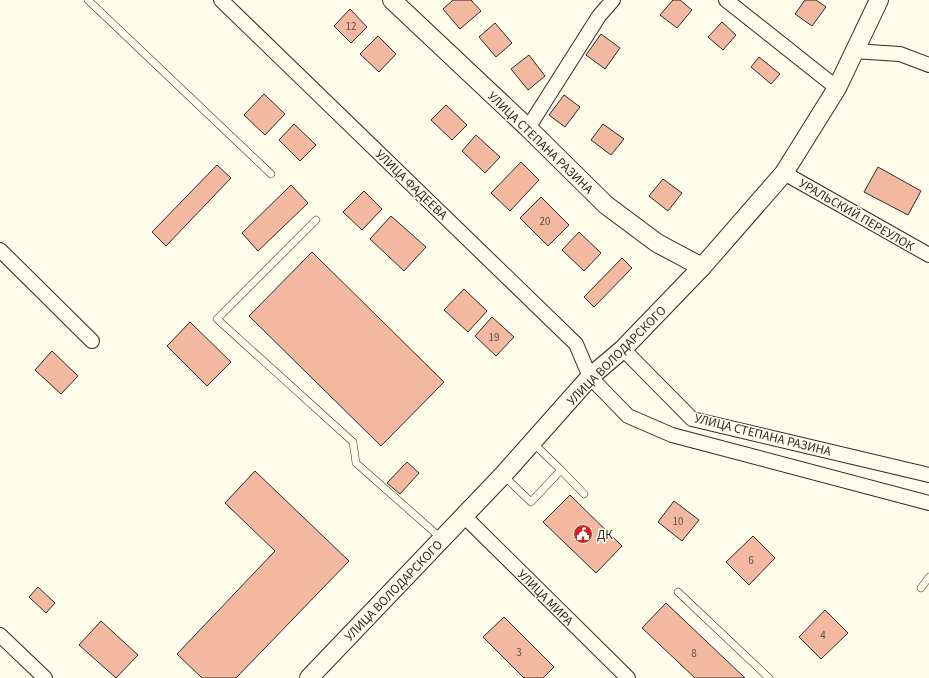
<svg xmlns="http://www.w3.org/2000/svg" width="929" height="678" viewBox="0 0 929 678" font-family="'Source Sans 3',sans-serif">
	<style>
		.building { fill: #f2b8a0; stroke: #2b2b2b }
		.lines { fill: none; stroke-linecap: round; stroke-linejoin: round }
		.service-casing { stroke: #2b2b2b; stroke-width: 8 }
		.minor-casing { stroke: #2b2b2b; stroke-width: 16 }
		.tertiary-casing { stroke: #2b2b2b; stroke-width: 20 }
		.service { stroke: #fdfbea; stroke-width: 7 }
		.minor { stroke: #fdfbea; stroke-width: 14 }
		.tertiary { stroke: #fdfbea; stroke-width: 18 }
		.labels { text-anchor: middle; stroke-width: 3; stroke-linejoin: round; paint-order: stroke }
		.number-label { font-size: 11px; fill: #5d4e48 }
		.street-label { font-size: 13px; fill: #2b2b2b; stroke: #fdfbea }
		.poi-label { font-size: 13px; fill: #2b2b2b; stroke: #fdfbea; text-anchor: start }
	</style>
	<rect width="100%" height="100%" fill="#fdfbea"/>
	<!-- building -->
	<g class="building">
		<path d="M 453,0 L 471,0 L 481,11 L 460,29 L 443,9 Z"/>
		<path d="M 673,0 L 680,0 L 692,10 L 677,28 L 660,15 Z"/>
		<path d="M 805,0 L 816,0 L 826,7 L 812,26 L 795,14 Z"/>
		<path d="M 350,9 L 367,27 L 351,43 L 334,26 Z"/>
		<path d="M 722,22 L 736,35 L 723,50 L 708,37 Z"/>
		<path d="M 495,23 L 512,43 L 496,57 L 479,37 Z"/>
		<path d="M 601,34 L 620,48 L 605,69 L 586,55 Z"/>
		<path d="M 378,36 L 396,54 L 379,72 L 360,54 Z"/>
		<path d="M 529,55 L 545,76 L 528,90 L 511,69 Z"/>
		<path d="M 759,57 L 780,74 L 771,84 L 751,67 Z"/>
		<path d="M 264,94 L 285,114 L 265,135 L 244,115 Z"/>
		<path d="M 564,95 L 580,107 L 565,127 L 549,115 Z"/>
		<path d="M 446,105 L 467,125 L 452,140 L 431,120 Z"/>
		<path d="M 294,124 L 316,145 L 300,161 L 279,140 Z"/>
		<path d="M 603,124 L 624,139 L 611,155 L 591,140 Z"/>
		<path d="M 476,135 L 500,157 L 485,173 L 462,151 Z"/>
		<path d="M 521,162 L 539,180 L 510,211 L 491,193 Z"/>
		<path d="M 217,165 L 231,178 L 166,246 L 152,232 Z"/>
		<path d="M 878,167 L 921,191 L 908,215 L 864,192 Z"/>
		<path d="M 663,179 L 682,193 L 668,211 L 649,196 Z"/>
		<path d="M 291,185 L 308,203 L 258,251 L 242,233 Z"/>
		<path d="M 364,191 L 382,209 L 362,230 L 343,212 Z"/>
		<path d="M 541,197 L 569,225 L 548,246 L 520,218 Z"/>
		<path d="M 391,216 L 426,247 L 404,271 L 370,239 Z"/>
		<path d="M 579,232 L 601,253 L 584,271 L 562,250 Z"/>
		<path d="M 312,252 L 444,382 L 381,446 L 249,316 Z"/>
		<path d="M 622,258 L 632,268 L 594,307 L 584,297 Z"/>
		<path d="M 464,289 L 487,311 L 468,332 L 444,310 Z"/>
		<path d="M 492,317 L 514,337 L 496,356 L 475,336 Z"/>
		<path d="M 190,322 L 231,362 L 207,386 L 167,346 Z"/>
		<path d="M 52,351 L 78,376 L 61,394 L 35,370 Z"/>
		<path d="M 407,462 L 419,473 L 400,494 L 387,483 Z"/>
		<path d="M 255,471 L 349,561 L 236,678 L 202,678 L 177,654 L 275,551 L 225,503 Z"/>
		<path d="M 570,495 L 622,546 L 596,573 L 543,522 Z"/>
		<path d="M 674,501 L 699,520 L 682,541 L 658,522 Z"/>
		<path d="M 753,536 L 775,558 L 749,585 L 726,562 Z"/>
		<path d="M 38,587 L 55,603 L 46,613 L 29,597 Z"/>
		<path d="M 666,603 L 745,678 L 695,678 L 642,628 Z"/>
		<path d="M 825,610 L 848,633 L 821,659 L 799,637 Z"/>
		<path d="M 504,617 L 554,667 L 543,678 L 524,678 L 483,637 Z"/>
		<path d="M 101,621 L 138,655 L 116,678 L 79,645 Z"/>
	</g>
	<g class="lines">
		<!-- service casing -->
		<g class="service-casing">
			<g id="service">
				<path d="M 88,0 L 271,174"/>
				<path d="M 316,220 L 217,319 L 353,442 L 356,463 L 442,539"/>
				<path d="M 532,442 L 561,470"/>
				<path d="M 503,475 L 531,502 L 561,470 L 584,494"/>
				<path d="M 921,588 L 929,577"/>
				<path d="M 678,592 L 769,678"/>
			</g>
		</g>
		<!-- minor casing -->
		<g class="minor-casing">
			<g id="minor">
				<path d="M 221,0 L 576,344 L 590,377 L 628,416 L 672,435 L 929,503"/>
				<path d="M 726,0 L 837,88"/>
				<path d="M 853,51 L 900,54 L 929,65"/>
				<path d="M 528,128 L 599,16 L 613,0"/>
				<path d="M 784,173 L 929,255"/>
				<path d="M 0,250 L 92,341"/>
				<path d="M 623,349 L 692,419 L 929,475"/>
				<path d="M 464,516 L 628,678"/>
				<path d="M 0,635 L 45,678"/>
			</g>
		</g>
		<!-- tertiary casing -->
		<g class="tertiary-casing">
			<g id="tertiary">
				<path d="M 392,0 L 528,128 L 606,205 L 657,243 L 702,267"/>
				<path d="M 309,678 L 503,475 L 590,377 L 623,349 L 702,267 L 784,173 L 837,88 L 879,0"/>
			</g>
		</g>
		<!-- service -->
		<use href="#service" class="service"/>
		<!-- minor -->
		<use href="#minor" class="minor"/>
		<!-- tertiary -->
		<use href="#tertiary" class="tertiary"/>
	</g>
	<!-- icons -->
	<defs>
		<g id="civic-disc" transform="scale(1)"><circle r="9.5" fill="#c62828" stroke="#fdfbea"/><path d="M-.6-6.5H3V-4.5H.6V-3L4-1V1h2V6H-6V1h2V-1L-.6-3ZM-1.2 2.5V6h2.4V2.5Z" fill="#fff"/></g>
	</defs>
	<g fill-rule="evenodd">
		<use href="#civic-disc" x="583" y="534"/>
	</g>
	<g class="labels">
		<!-- number labels -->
		<g class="number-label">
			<text x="351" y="30">12</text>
			<text x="545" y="225">20</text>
			<text x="494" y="341">19</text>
			<text x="678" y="525">10</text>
			<text x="751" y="564">6</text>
			<text x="823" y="639">4</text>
			<text x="519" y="656">3</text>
			<text x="694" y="657">8</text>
		</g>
		<!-- street labels -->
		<g class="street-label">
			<text transform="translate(541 142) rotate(44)" y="5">УЛИЦА СТЕПАНА РАЗИНА</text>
			<text transform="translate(412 184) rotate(44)" y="5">УЛИЦА ФАДЕЕВА</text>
			<text transform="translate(857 214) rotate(30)" y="5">УРАЛЬСКИЙ ПЕРЕУЛОК</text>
			<text transform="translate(616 355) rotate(-45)" y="5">УЛИЦА ВОЛОДАРСКОГО</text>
			<text transform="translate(763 434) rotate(14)" y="5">УЛИЦА СТЕПАНА РАЗИНА</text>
			<text transform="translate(393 590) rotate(-46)" y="5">УЛИЦА ВОЛОДАРСКОГО</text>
			<text transform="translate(546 597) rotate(45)" y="5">УЛИЦА МИРА</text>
		</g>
		<!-- poi labels -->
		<g class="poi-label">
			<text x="597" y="539">ДК</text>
		</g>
	</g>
</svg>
